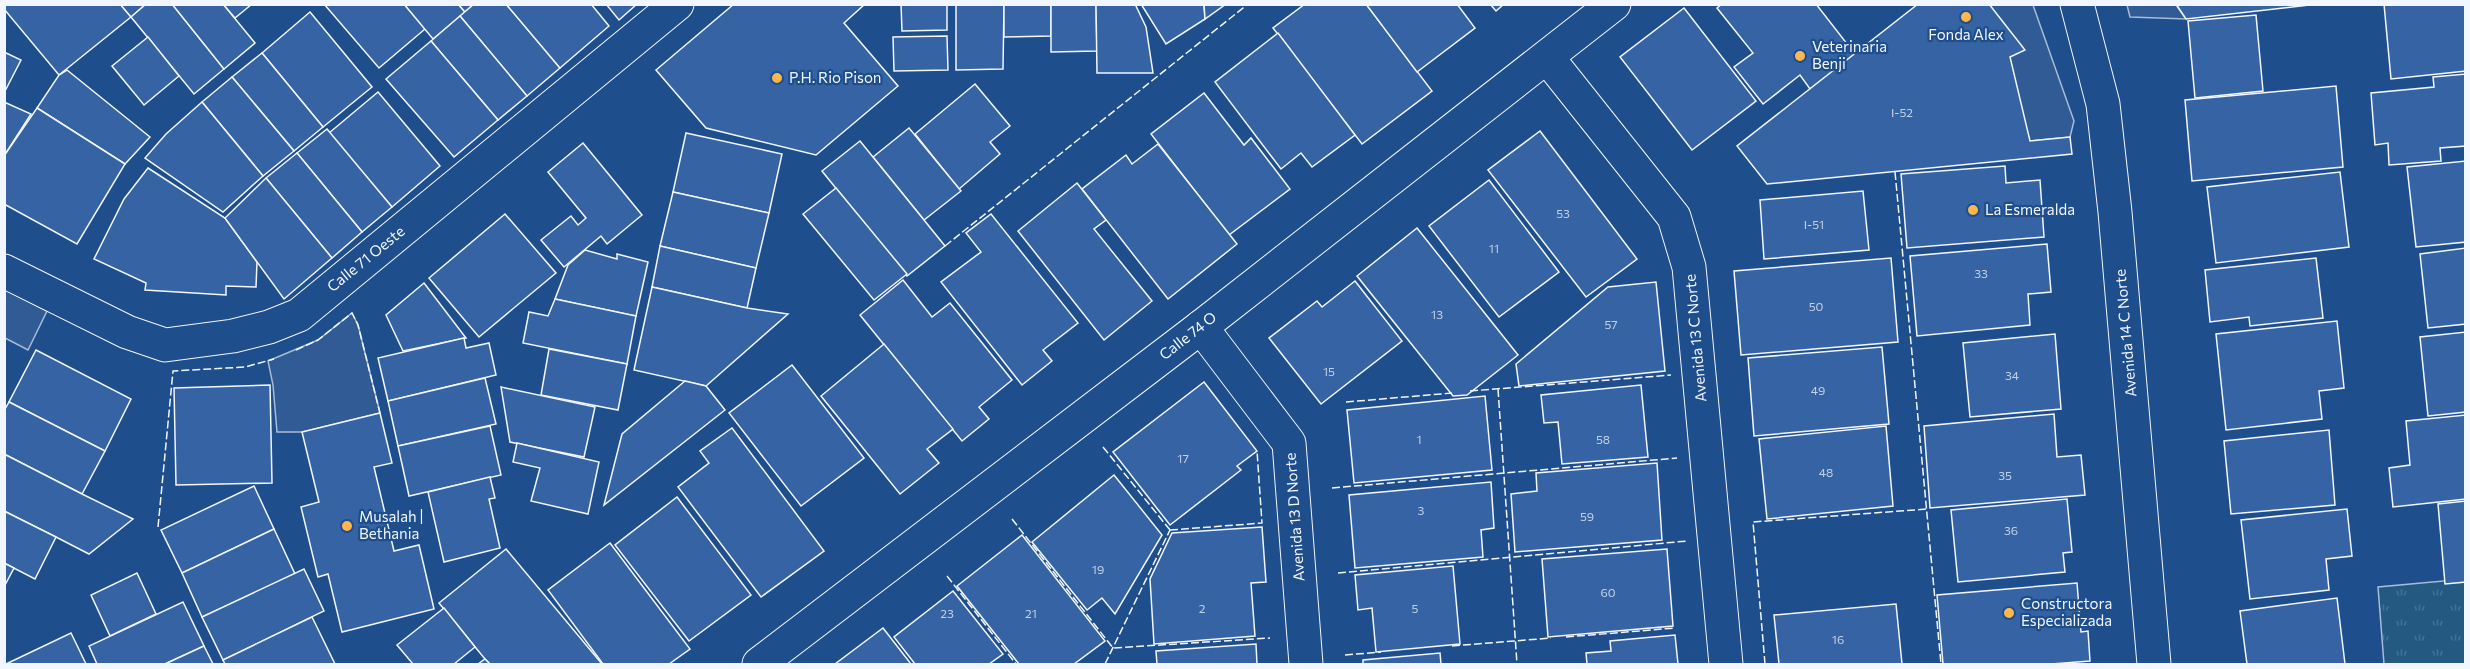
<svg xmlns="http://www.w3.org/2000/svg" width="2470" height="669" viewBox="0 0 2470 669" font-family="Commissioner,sans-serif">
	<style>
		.grass { fill: url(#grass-tufts); stroke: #a8bbd7; stroke-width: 1.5 }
		.parking { fill: #305b95; stroke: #a8bbd7; stroke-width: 1.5 }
		.building { fill: #3563a3; stroke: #f2f6ff; stroke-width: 1.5 }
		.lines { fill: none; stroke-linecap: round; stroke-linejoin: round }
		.street-casing { stroke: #f2f6ff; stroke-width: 35 }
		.secondary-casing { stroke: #f2f6ff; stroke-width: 35 }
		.street { stroke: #1f4e8c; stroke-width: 33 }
		.secondary { stroke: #1f4e8c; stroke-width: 33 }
		.fence { stroke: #f2f6ff; stroke-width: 1.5; stroke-dasharray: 8 3; stroke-linecap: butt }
		.poi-dot { fill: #ffb74d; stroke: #1f4e8c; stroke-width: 2 }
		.labels { text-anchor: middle; stroke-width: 4.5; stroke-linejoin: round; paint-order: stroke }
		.number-label { font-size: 12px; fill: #c3d1e8 }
		.poi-label { font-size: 15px; fill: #f2f6ff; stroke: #1f4e8c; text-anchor: start }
		.street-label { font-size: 15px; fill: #f2f6ff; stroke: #1f4e8c }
	</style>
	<defs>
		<pattern id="grass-tufts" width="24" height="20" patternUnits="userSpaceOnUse" patternTransform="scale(1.5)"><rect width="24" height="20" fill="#245a82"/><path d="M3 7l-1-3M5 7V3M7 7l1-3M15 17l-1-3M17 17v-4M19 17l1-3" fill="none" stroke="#447295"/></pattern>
	</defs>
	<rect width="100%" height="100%" fill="#1f4e8c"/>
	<!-- grass -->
	<path class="grass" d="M 2465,579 L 2465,664 L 2384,664 L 2378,587 Z"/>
	<!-- parking -->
	<g class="parking">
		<path d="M 1989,5 L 2033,5 L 2074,121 L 2070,137 L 2030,141 Z"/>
		<path d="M 2127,5 L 2176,5 L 2186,19 L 2130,17 Z"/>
		<path d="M 4,289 L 47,311 L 28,350 L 5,338 Z"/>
		<path d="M 352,313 L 358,325 L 380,413 L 302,432 L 277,432 L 273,385 L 268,361 L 318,340 Z"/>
	</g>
	<!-- building -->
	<g class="building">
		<path d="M 4,4 L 120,4 L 131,17 L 59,75 L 4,9 Z"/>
		<path d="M 120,4 L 146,4 L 131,17 Z"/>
		<path d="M 146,4 L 172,4 L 224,69 L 194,94 L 131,17 Z"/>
		<path d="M 172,4 L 223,4 L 255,43 L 224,69 Z"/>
		<path d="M 223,4 L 252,4 L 235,18 Z"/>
		<path d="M 324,4 L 404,4 L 425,29 L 379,68 Z"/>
		<path d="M 404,4 L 458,4 L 465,12 L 433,39 Z"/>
		<path d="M 458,4 L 474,4 L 465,12 Z"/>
		<path d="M 474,4 L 506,4 L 560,68 L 527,96 L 460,16 Z"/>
		<path d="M 506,4 L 591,4 L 609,26 L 560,68 Z"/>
		<path d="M 606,4 L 637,4 L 619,20 Z"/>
		<path d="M 734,4 L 865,4 L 844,23 L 898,86 L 816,155 L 706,128 L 656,70 Z"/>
		<path d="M 901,4 L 947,4 L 947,30 L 902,31 Z"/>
		<path d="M 956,4 L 1004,4 L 1003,69 L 956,70 Z"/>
		<path d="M 1004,4 L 1051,4 L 1051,36 L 1004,37 Z"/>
		<path d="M 1051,4 L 1096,4 L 1097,51 L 1051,52 Z"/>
		<path d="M 1096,4 L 1135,4 L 1146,27 L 1153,73 L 1097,73 Z"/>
		<path d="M 1141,4 L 1204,4 L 1205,19 L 1166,44 Z"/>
		<path d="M 1204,4 L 1226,4 L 1205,19 Z"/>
		<path d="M 1305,4 L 1366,4 L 1432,91 L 1362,144 L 1273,28 Z"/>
		<path d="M 1366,4 L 1457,4 L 1475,28 L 1417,72 Z"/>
		<path d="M 1490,4 L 1504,4 L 1496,11 Z"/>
		<path d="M 1722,4 L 1816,4 L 1855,54 L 1810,89 L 1800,75 L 1763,104 L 1734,67 L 1753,53 L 1717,8 Z"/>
		<path d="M 1918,4 L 1989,4 L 2025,50 L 2010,57 L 2030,141 L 2070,137 L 2072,154 L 1767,184 L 1737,146 Z"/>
		<path d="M 2176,4 L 2318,4 L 2186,19 Z"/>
		<path d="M 2384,4 L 2466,4 L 2466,71 L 2391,79 Z"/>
		<path d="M 1684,8 L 1756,101 L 1692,150 L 1620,57 Z"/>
		<path d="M 310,12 L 372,87 L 323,127 L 262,53 Z"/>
		<path d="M 2256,15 L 2263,91 L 2195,98 L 2188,21 Z"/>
		<path d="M 460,16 L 527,96 L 498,120 L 431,41 Z"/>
		<path d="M 1278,33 L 1355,135 L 1312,167 L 1301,153 L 1281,169 L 1215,82 Z"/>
		<path d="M 947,36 L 948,70 L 894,71 L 893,37 Z"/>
		<path d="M 148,37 L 179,76 L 144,105 L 112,66 Z"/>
		<path d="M 431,41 L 498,120 L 454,157 L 386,79 Z"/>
		<path d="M 4,52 L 21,60 L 4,93 Z"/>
		<path d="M 262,53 L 323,127 L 294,151 L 232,77 Z"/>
		<path d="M 67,70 L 150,137 L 125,164 L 37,108 L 59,75 Z"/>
		<path d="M 2466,74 L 2466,146 L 2440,148 L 2441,161 L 2389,165 L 2388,143 L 2375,145 L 2371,93 L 2434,87 L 2433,77 Z"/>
		<path d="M 232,77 L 294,151 L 263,176 L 202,102 Z"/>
		<path d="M 975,84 L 1010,126 L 990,142 L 1000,154 L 959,189 L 915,134 Z"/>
		<path d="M 2336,86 L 2343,167 L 2192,181 L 2185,100 Z"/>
		<path d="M 378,92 L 440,166 L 392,207 L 329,133 Z"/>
		<path d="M 1204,93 L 1244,145 L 1251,138 L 1290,189 L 1229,235 L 1151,134 Z"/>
		<path d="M 4,102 L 31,114 L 4,156 Z"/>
		<path d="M 202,102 L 263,176 L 223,212 L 145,158 L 166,134 Z"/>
		<path d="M 37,108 L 125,164 L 77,244 L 4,204 L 4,156 Z"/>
		<path d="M 909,128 L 961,191 L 924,220 L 873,157 Z"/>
		<path d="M 327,129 L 392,207 L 362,232 L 297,153 Z"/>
		<path d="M 1540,131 L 1637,259 L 1586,297 L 1488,170 Z"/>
		<path d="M 686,133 L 782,154 L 769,213 L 673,192 Z"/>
		<path d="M 860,141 L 945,246 L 907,276 L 822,171 Z"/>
		<path d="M 583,143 L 642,215 L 607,244 L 601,236 L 564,267 L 541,240 L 571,216 L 578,225 L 586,218 L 548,172 Z"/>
		<path d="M 1158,144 L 1237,244 L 1168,299 L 1082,189 L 1126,155 L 1132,164 Z"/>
		<path d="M 297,153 L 362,232 L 332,258 L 266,178 Z"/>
		<path d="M 2466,161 L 2466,242 L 2416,247 L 2407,167 Z"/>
		<path d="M 2005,166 L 2006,183 L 2040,180 L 2044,237 L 1907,248 L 1901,174 Z"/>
		<path d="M 148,168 L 225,218 L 257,262 L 256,287 L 226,286 L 226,295 L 145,290 L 146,283 L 94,259 L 124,199 Z"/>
		<path d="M 2340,172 L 2349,247 L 2216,263 L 2207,187 Z"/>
		<path d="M 266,178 L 332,258 L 284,299 L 225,218 Z"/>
		<path d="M 1489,180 L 1559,272 L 1499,317 L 1429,226 Z"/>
		<path d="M 1077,183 L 1106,220 L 1094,229 L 1152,301 L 1104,340 L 1018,231 Z"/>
		<path d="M 836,188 L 907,274 L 874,300 L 803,214 Z"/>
		<path d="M 1863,191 L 1869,250 L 1764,259 L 1760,200 Z"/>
		<path d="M 673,192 L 769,213 L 756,268 L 660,246 Z"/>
		<path d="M 505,214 L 556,273 L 479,337 L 429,278 Z"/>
		<path d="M 991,214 L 1078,323 L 1043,350 L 1052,361 L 1022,385 L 941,282 L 981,252 L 966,233 Z"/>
		<path d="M 1417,228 L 1518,355 L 1467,395 L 1453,396 L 1357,276 Z"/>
		<path d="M 2047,244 L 2051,292 L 2028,294 L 2030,325 L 1917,336 L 1910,256 Z"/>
		<path d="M 660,246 L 756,268 L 747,308 L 652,287 Z"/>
		<path d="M 2466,248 L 2466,324 L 2428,328 L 2420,254 Z"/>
		<path d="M 585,250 L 617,259 L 617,254 L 648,262 L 636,316 L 555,299 L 568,265 Z"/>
		<path d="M 1891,258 L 1898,342 L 1741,355 L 1734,271 Z"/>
		<path d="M 2316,258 L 2323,318 L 2250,326 L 2249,317 L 2210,322 L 2205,270 Z"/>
		<path d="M 903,280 L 932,317 L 950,303 L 1012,380 L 979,407 L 989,419 L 962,441 L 860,315 Z"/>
		<path d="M 1355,281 L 1402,341 L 1321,404 L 1269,338 L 1317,301 L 1322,307 Z"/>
		<path d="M 1656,282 L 1665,371 L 1519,386 L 1516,364 L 1608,287 Z"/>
		<path d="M 424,283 L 466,338 L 403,351 L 386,315 Z"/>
		<path d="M 652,287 L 747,308 L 788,314 L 706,386 L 634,370 Z"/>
		<path d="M 555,299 L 636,316 L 627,364 L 523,343 L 529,312 L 548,316 Z"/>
		<path d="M 2337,321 L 2344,388 L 2319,391 L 2322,419 L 2226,430 L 2216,334 Z"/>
		<path d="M 2466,332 L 2466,412 L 2428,416 L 2420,337 Z"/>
		<path d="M 2055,334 L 2061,409 L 1970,417 L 1963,343 Z"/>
		<path d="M 464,338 L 466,348 L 489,343 L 496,375 L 388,401 L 378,358 Z"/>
		<path d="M 884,344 L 953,429 L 927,449 L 939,463 L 900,494 L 821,396 Z"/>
		<path d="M 1882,347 L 1889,424 L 1754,436 L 1748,358 Z"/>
		<path d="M 549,349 L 627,364 L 618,410 L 541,395 Z"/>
		<path d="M 36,350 L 131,399 L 105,451 L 9,402 Z"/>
		<path d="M 792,365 L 864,458 L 801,506 L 729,413 Z"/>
		<path d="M 485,378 L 496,424 L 398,446 L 388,401 Z"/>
		<path d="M 685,381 L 706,386 L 725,410 L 604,505 L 622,434 Z"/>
		<path d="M 1204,382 L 1257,451 L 1237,466 L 1241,470 L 1170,525 L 1113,452 Z"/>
		<path d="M 270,385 L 272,483 L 176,485 L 174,388 Z"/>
		<path d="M 1641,385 L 1648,457 L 1562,464 L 1558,422 L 1544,423 L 1541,395 Z"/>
		<path d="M 501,387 L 595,407 L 584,457 L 510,442 Z"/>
		<path d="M 1485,396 L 1492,470 L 1354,483 L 1347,410 Z"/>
		<path d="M 9,402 L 105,451 L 82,494 L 4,454 L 4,411 Z"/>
		<path d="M 380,413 L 392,463 L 374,467 L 394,551 L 419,545 L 434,609 L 342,632 L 328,574 L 318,577 L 301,507 L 319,502 L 302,432 Z"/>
		<path d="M 2054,414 L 2057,457 L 2081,455 L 2085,495 L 1930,508 L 1924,426 Z"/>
		<path d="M 2466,415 L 2466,499 L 2393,507 L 2389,468 L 2410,465 L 2406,421 Z"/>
		<path d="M 490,426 L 501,475 L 409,496 L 398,446 Z"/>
		<path d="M 1886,426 L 1893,506 L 1767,519 L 1759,439 Z"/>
		<path d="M 732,428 L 824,551 L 761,597 L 678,487 L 709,463 L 700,451 Z"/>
		<path d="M 2329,430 L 2335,505 L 2231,514 L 2224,441 Z"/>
		<path d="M 517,443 L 599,462 L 588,514 L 531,501 L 540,468 L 513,462 Z"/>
		<path d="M 4,454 L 82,494 L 133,519 L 89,554 L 56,537 L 4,511 Z"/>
		<path d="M 1657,463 L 1662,540 L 1515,552 L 1511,494 L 1537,491 L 1536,473 Z"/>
		<path d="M 1114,475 L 1162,535 L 1115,614 L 1102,598 L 1087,610 L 1032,542 Z"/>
		<path d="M 490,477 L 495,498 L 489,499 L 500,548 L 444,562 L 428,492 Z"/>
		<path d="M 1491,482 L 1494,528 L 1481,530 L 1483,557 L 1355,568 L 1349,495 Z"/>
		<path d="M 254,486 L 274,529 L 182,573 L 161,530 Z"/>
		<path d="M 677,497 L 751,595 L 689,641 L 615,545 Z"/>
		<path d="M 2067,499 L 2072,552 L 2063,553 L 2065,572 L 1958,582 L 1951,510 Z"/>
		<path d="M 2466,501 L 2466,582 L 2445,584 L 2438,504 Z"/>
		<path d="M 2347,509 L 2352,556 L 2326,559 L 2329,590 L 2250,599 L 2241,520 Z"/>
		<path d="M 4,511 L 56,537 L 35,579 L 4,563 Z"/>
		<path d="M 1262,527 L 1266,582 L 1251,583 L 1255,636 L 1154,644 L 1150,579 L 1172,533 Z"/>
		<path d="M 274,529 L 295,574 L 202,617 L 182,573 Z"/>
		<path d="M 1022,535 L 1105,641 L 1074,664 L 1019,664 L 957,586 Z"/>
		<path d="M 610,543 L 690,649 L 669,664 L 603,664 L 548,590 Z"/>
		<path d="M 506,549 L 602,664 L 490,664 L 485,659 L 439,603 Z"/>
		<path d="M 1667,549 L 1673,626 L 1548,637 L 1542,559 Z"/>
		<path d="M 4,563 L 14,568 L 4,587 Z"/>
		<path d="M 1453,566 L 1460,644 L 1376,652 L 1372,608 L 1358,610 L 1355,575 Z"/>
		<path d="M 304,569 L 324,611 L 223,660 L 202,617 Z"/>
		<path d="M 137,573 L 156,614 L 110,636 L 91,595 Z"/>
		<path d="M 2077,583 L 2081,632 L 2088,631 L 2090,661 L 2051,664 L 1943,664 L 1937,595 Z"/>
		<path d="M 953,591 L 1003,654 L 989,664 L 915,664 L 894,637 Z"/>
		<path d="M 2337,598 L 2345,664 L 2247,664 L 2240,611 Z"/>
		<path d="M 183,602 L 204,646 L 165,664 L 97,664 L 89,646 Z"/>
		<path d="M 1896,604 L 1902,664 L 1779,664 L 1774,615 Z"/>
		<path d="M 444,608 L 475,647 L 454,664 L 413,664 L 397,645 Z"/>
		<path d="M 312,617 L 335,664 L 225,664 L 223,660 Z"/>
		<path d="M 883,628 L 911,664 L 835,664 Z"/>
		<path d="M 71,633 L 86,664 L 6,664 Z"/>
		<path d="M 1675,635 L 1678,664 L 1587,664 L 1586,653 L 1611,651 L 1610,641 Z"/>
		<path d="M 1256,644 L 1257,664 L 1157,664 L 1156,651 Z"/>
		<path d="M 204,646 L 213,664 L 165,664 Z"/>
		<path d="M 1440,653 L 1441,664 L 1363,664 L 1363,660 Z"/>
		<path d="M 485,659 L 490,664 L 478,664 Z"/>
	</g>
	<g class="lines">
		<!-- street casing -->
		<g class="street-casing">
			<g id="street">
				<path d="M 1547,57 L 1674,217 L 1689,267 L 1726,664"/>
				<path d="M 4,271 L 127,332 L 165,345 L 233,336 L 269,327 L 299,315 L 677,4"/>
				<path d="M 1201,327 L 1289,443 L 1306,664"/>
				<path d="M 759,664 L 1201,327 L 1614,4"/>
			</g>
		</g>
		<!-- secondary casing -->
		<g class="secondary-casing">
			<path id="secondary" d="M 2077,4 L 2103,104 L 2115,212 L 2154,664"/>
		</g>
		<!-- street -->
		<use href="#street" class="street"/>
		<!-- secondary -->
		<use href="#secondary" class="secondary"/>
		<!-- fence -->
		<g class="fence">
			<path d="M 1895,172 L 1941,664"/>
			<path d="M 945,246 L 1248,4"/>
			<path d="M 296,350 L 318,340 L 352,313 L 358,325 L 380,413"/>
			<path d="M 1498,389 L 1517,664"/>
			<path d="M 1470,391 L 1671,375"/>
			<path d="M 1346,402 L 1452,393"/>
			<path d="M 1103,447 L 1170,530"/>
			<path d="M 1332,488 L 1677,458"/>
			<path d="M 1012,519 L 1113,648 L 1270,638"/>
			<path d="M 158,527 L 173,371 L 245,367 L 274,359"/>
			<path d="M 1170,530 L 1262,523 L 1257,451"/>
			<path d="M 1338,573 L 1687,541"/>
			<path d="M 947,576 L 1016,664"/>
			<path d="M 1566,637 L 1675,628"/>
			<path d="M 1452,646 L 1551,638"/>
			<path d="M 1345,655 L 1381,652"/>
			<path d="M 1105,664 L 1170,530"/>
			<path d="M 1765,664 L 1753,522 L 1927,509"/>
		</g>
	</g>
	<!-- markers -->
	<g class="poi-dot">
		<circle cx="1966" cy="17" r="6"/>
		<circle cx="1800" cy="56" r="6"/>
		<circle cx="777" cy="78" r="6"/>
		<circle cx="1973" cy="210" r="6"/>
		<circle cx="347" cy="526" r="6"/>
		<circle cx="2009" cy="613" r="6"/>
	</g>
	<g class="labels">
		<!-- number labels -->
		<g class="number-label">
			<text x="1902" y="117">I-52</text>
			<text x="1563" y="218">53</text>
			<text x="1814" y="229">I-51</text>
			<text x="1494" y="253">11</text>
			<text x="1981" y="278">33</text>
			<text x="1816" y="311">50</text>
			<text x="1437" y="319">13</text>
			<text x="1611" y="329">57</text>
			<text x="1329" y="376">15</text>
			<text x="2012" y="380">34</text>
			<text x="1818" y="395">49</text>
			<text x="1419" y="444">1</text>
			<text x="1603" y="444">58</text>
			<text x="1183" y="463">17</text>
			<text x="1826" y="477">48</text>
			<text x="2005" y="480">35</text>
			<text x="1421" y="515">3</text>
			<text x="1587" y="521">59</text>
			<text x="2011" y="535">36</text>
			<text x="1098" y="574">19</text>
			<text x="1608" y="597">60</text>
			<text x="1202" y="613">2</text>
			<text x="1415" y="613">5</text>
			<text x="947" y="618">23</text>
			<text x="1031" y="618">21</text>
			<text x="1838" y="644">16</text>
		</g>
		<!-- poi labels -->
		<g class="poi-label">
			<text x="1966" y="40" text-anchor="middle">Fonda Alex</text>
			<text x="1812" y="52">Veterinaria<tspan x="1812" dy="17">Benji</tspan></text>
			<text x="789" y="83">P.H. Rio Pison</text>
			<text x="1985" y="215">La Esmeralda</text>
			<text x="359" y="522">Musalah |<tspan x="359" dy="17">Bethania</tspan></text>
			<text x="2021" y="609">Constructora<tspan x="2021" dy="17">Especializada</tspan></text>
		</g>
		<!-- street labels -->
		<g class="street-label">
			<text transform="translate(366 259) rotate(-39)" y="5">Calle 71 Oeste</text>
			<text transform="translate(2126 333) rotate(-95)" y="5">Avenida 14 C Norte</text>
			<text transform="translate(1188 336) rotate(-38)" y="5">Calle 74 O</text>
			<text transform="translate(1696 338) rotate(-95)" y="5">Avenida 13 C Norte</text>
			<text transform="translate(1295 517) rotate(-94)" y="5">Avenida 13 D Norte</text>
		</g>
	</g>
	<!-- border -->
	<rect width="2470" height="669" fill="none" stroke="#f2f6ff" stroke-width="12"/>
</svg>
